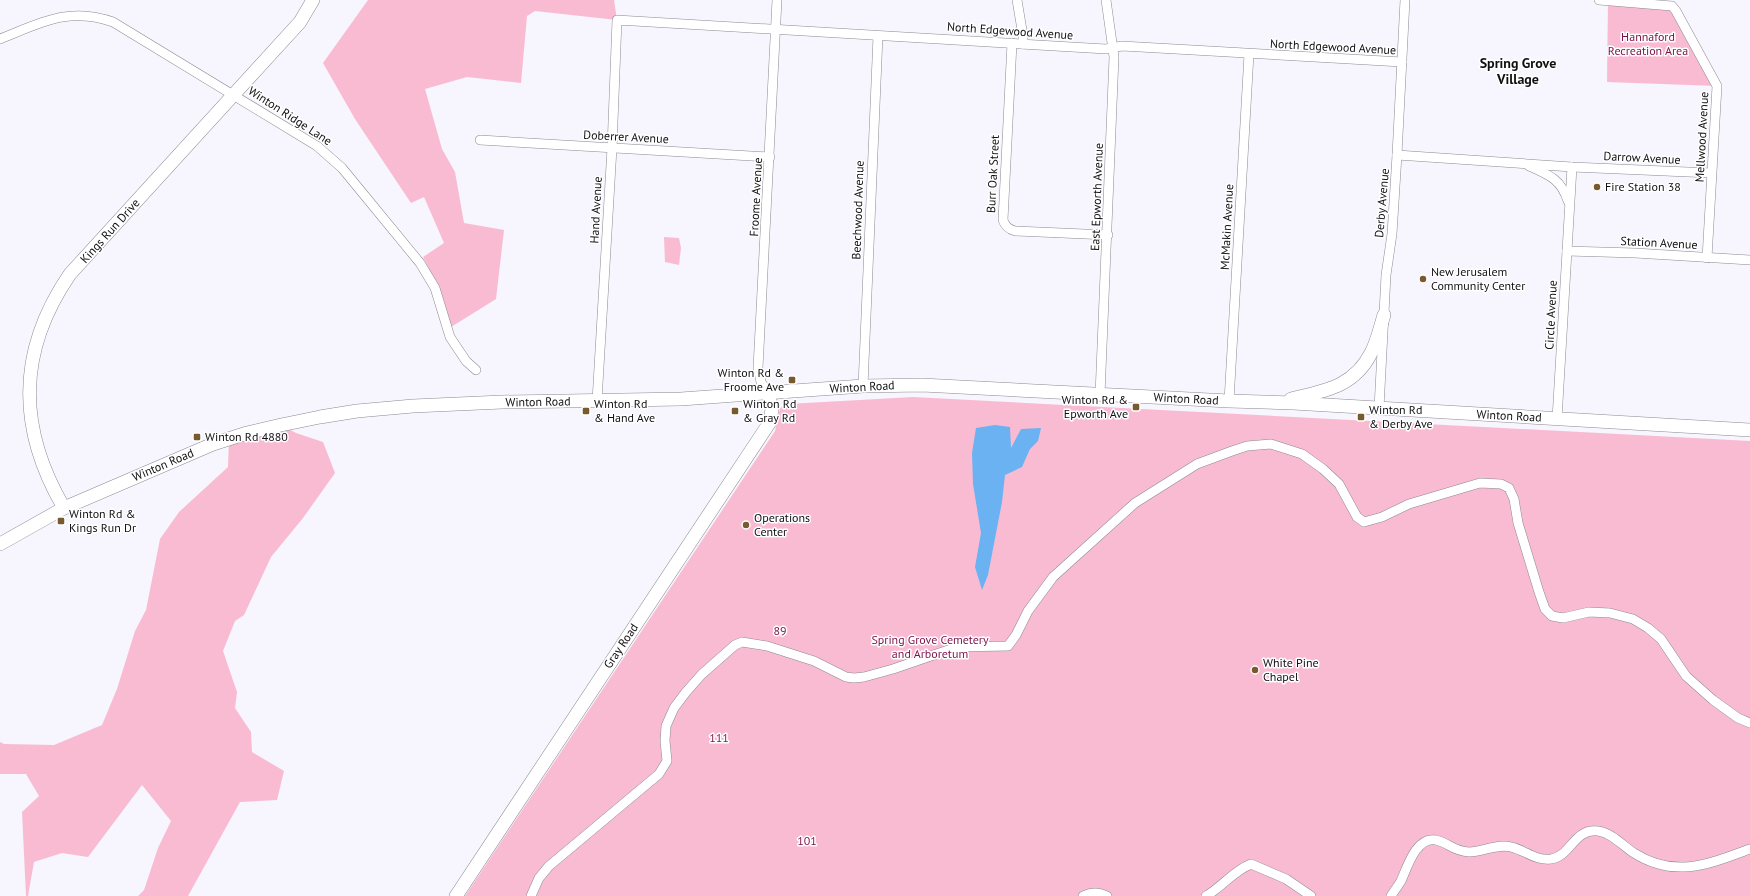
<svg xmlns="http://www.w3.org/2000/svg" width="1750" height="896" viewBox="0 0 1750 896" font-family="'PT Sans',sans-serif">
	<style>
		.green { fill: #f9bbd2 }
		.water { fill: #6ab2f1 }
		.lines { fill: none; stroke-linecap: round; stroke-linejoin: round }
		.street-casing { stroke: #8c8a91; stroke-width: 10 }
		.secondary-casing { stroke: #8c8a91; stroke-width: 14 }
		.street { stroke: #fff; stroke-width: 9 }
		.secondary { stroke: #fff; stroke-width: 13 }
		.poi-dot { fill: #775a2e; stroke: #fff; stroke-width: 1.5 }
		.labels { text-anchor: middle; stroke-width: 3; stroke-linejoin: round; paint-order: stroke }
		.street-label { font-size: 12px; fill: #100f11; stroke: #fff }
		.park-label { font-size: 12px; fill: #7b1049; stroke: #fff }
		.poi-label { font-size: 12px; fill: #100f11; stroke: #fff; text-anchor: start }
		.quarter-label { font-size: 14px; font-weight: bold; fill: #100f11; stroke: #fff }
	</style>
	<rect width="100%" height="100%" fill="#f7f5fd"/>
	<!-- green -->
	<g class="green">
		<path d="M 368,0 L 614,0 L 617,20 L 535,11 L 527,16 L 521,83 L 467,77 L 425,89 L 442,149 L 455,172 L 464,223 L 504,230 L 496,299 L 451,327 L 441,292 L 423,257 L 444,243 L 424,197 L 411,203 L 355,119 L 323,63 Z"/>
		<path d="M 1608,1 L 1672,6 L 1717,86 L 1607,82 Z"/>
		<path d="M 664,237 L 679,238 L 681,248 L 679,265 L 665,262 Z"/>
		<path d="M 913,397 L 1750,441 L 1750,896 L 465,896 L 775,431 L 780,408 L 788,404 Z"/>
		<path d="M 281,425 L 296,433 L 323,442 L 335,473 L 303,518 L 271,557 L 244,615 L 235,621 L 223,651 L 237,692 L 235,708 L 251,732 L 252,752 L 284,771 L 277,800 L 240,802 L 188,896 L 138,896 L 144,890 L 158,848 L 171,821 L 142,785 L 88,857 L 62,853 L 34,862 L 28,896 L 26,896 L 22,812 L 39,796 L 26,774 L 0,774 L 0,742 L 4,744 L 54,745 L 102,725 L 117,689 L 135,631 L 146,610 L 160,539 L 179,512 L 228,467 L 229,439 Z"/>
	</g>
	<!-- water -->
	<path class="water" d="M 995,425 L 1010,427 L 1011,448 L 1021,429 L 1041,428 L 1038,441 L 1030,449 L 1022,467 L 1005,475 L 1002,502 L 988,575 L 982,590 L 975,567 L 981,533 L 973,484 L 972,453 L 976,428 Z"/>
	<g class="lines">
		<!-- street casing -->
		<g class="street-casing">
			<g id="street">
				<path d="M 1017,0 L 1023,36 L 1023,44"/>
				<path d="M 1599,0 L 1672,6 L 1676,11 L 1717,86 L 1707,258"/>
				<path d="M 0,39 C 40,23 70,6 113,22 L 317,146 L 342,168 L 420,263 L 435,288 L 450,337 L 466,361 L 476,370"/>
				<path d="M 1012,43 L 1003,220 C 1005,226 1008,229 1015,231 L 1108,235"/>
				<path d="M 480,140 L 770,157"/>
				<path d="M 1397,155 L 1572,167 L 1711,173"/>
				<path d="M 1529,166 C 1549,175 1561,179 1568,201"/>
				<path d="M 1567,251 L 1635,253 L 1750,260"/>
				<path d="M 863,386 L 878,36"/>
				<path d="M 768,393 L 761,382 L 758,368 L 777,0"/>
				<path d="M 1100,395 L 1114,57 L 1106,0"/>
				<path d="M 597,401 L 612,148 L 617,20 L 1106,49 L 1122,46 L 1402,62"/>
				<path d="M 1229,401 L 1249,54"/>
				<path d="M 1379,408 L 1386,275 L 1392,234 L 1397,155 L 1405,0"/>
				<path d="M 1557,419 L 1572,167"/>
				<path d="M 531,896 L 539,878 L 549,866 L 659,774 L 667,761 L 665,741 L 666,726 L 674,708 L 686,692 L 702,674 L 735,645 L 742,642 L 767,646 L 814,661 L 846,677 L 854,678 L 864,677 L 893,669 L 957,647 L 1008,646 L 1016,635 L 1028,611 L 1053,577 L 1135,503 L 1197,464 L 1232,451 L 1247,446 L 1271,444 L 1302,454 L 1323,469 L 1339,484 L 1357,517 L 1364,522 L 1382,517 L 1409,504 L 1480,483 L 1501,484 L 1509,488 L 1514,499 L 1518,523 L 1539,592 L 1545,609 L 1552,616 L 1563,618 L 1589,612 L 1610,613 L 1633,619 L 1648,628 L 1661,639 L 1686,676 L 1713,700 L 1738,718 L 1750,723"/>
				<path d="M 1083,896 C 1092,892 1098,892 1107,896"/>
				<path d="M 1206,896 C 1222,887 1233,871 1251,864 L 1286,879 L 1311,896"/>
				<path d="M 1391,896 C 1394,891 1398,886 1401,881 C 1407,868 1416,836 1436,840 C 1449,843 1453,851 1469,852 C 1483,852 1498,843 1511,847 C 1525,850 1535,861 1551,859 C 1571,856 1574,828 1598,831 C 1612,833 1623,846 1634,853 C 1675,879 1709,864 1750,849"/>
			</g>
		</g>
		<!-- secondary casing -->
		<g class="secondary-casing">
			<g id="secondary">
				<path d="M 1291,399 C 1324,391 1354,387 1371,353 C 1377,342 1380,328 1384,315"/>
				<path d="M 64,508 C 17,428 17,351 70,274 L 300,22 L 313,0"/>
				<path d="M 0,544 L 64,508 L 213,444 L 247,433 L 281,425 L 320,417 L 357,411 L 413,406 L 502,402 L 681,399 L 863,386 L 922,385 L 1229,401 L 1293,403 L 1750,430"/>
				<path d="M 456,896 L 770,422 L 772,409 L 768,393"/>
			</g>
		</g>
		<!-- street -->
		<use href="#street" class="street"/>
		<!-- secondary -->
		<use href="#secondary" class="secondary"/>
	</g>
	<!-- markers -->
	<g class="poi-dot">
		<circle cx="1597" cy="187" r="4"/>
		<circle cx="1423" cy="279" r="4"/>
		<rect x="788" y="376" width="8" height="8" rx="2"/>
		<rect x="1132" y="403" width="8" height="8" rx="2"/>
		<rect x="582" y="407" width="8" height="8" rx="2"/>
		<rect x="731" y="407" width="8" height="8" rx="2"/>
		<rect x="1357" y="413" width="8" height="8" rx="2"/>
		<rect x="193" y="433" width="8" height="8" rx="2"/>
		<rect x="57" y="517" width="8" height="8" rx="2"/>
		<circle cx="746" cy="525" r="4"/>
		<circle cx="1255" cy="670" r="4"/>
	</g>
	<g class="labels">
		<!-- street labels -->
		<g class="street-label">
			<text transform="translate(1010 31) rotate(4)" y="4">North Edgewood Avenue</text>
			<text transform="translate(1333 47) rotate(3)" y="4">North Edgewood Avenue</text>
			<text transform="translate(290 116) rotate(33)" y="4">Winton Ridge Lane</text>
			<text transform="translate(626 137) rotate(3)" y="4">Doberrer Avenue</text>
			<text transform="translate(1702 137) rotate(-87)" y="4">Mellwood Avenue</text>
			<text transform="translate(1642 158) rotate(3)" y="4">Darrow Avenue</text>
			<text transform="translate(993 174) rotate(-87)" y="4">Burr Oak Street</text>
			<text transform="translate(756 197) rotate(-87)" y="4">Froome Avenue</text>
			<text transform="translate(1097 197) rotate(-88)" y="4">East Epworth Avenue</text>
			<text transform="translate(1382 203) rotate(-85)" y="4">Derby Avenue</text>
			<text transform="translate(596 210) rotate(-87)" y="4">Hand Avenue</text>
			<text transform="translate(858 210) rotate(-88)" y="4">Beechwood Avenue</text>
			<text transform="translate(1227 227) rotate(-87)" y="4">McMakin Avenue</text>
			<text transform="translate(110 231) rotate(-48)" y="4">Kings Run Drive</text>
			<text transform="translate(1659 243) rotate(3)" y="4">Station Avenue</text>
			<text transform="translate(1551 315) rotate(-87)" y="4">Circle Avenue</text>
			<text transform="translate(862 387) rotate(-3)" y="4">Winton Road</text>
			<text transform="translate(1186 399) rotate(3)" y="4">Winton Road</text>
			<text transform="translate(538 402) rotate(-1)" y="4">Winton Road</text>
			<text transform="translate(1509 416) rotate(3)" y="4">Winton Road</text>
			<text transform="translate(163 465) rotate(-23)" y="4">Winton Road</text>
			<text transform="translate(621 646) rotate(-56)" y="4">Gray Road</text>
		</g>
		<!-- park labels -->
		<g class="park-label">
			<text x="1648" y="41">Hannaford<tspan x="1648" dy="14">Recreation Area</tspan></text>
			<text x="780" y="635">89</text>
			<text x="930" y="644">Spring Grove Cemetery<tspan x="930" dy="14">and Arboretum</tspan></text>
			<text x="719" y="742">111</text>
			<text x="807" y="845">101</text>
		</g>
		<!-- poi labels -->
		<g class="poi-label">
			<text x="1605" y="191">Fire Station 38</text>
			<text x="1431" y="276">New Jerusalem<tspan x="1431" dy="14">Community Center</tspan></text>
			<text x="784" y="377" text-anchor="end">Winton Rd &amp;<tspan x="784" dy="14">Froome Ave</tspan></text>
			<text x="1128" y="404" text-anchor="end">Winton Rd &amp;<tspan x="1128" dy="14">Epworth Ave</tspan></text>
			<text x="594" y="408">Winton Rd<tspan x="594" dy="14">&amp; Hand Ave</tspan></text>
			<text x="743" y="408">Winton Rd<tspan x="743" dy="14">&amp; Gray Rd</tspan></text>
			<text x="1369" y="414">Winton Rd<tspan x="1369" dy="14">&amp; Derby Ave</tspan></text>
			<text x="205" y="441">Winton Rd 4880</text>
			<text x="69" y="518">Winton Rd &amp;<tspan x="69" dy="14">Kings Run Dr</tspan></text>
			<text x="754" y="522">Operations<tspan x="754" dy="14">Center</tspan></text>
			<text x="1263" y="667">White Pine<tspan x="1263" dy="14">Chapel</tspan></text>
		</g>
		<!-- quarter labels -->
		<g class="quarter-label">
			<text x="1518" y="68">Spring Grove<tspan x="1518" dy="16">Village</tspan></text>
		</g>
	</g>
</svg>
